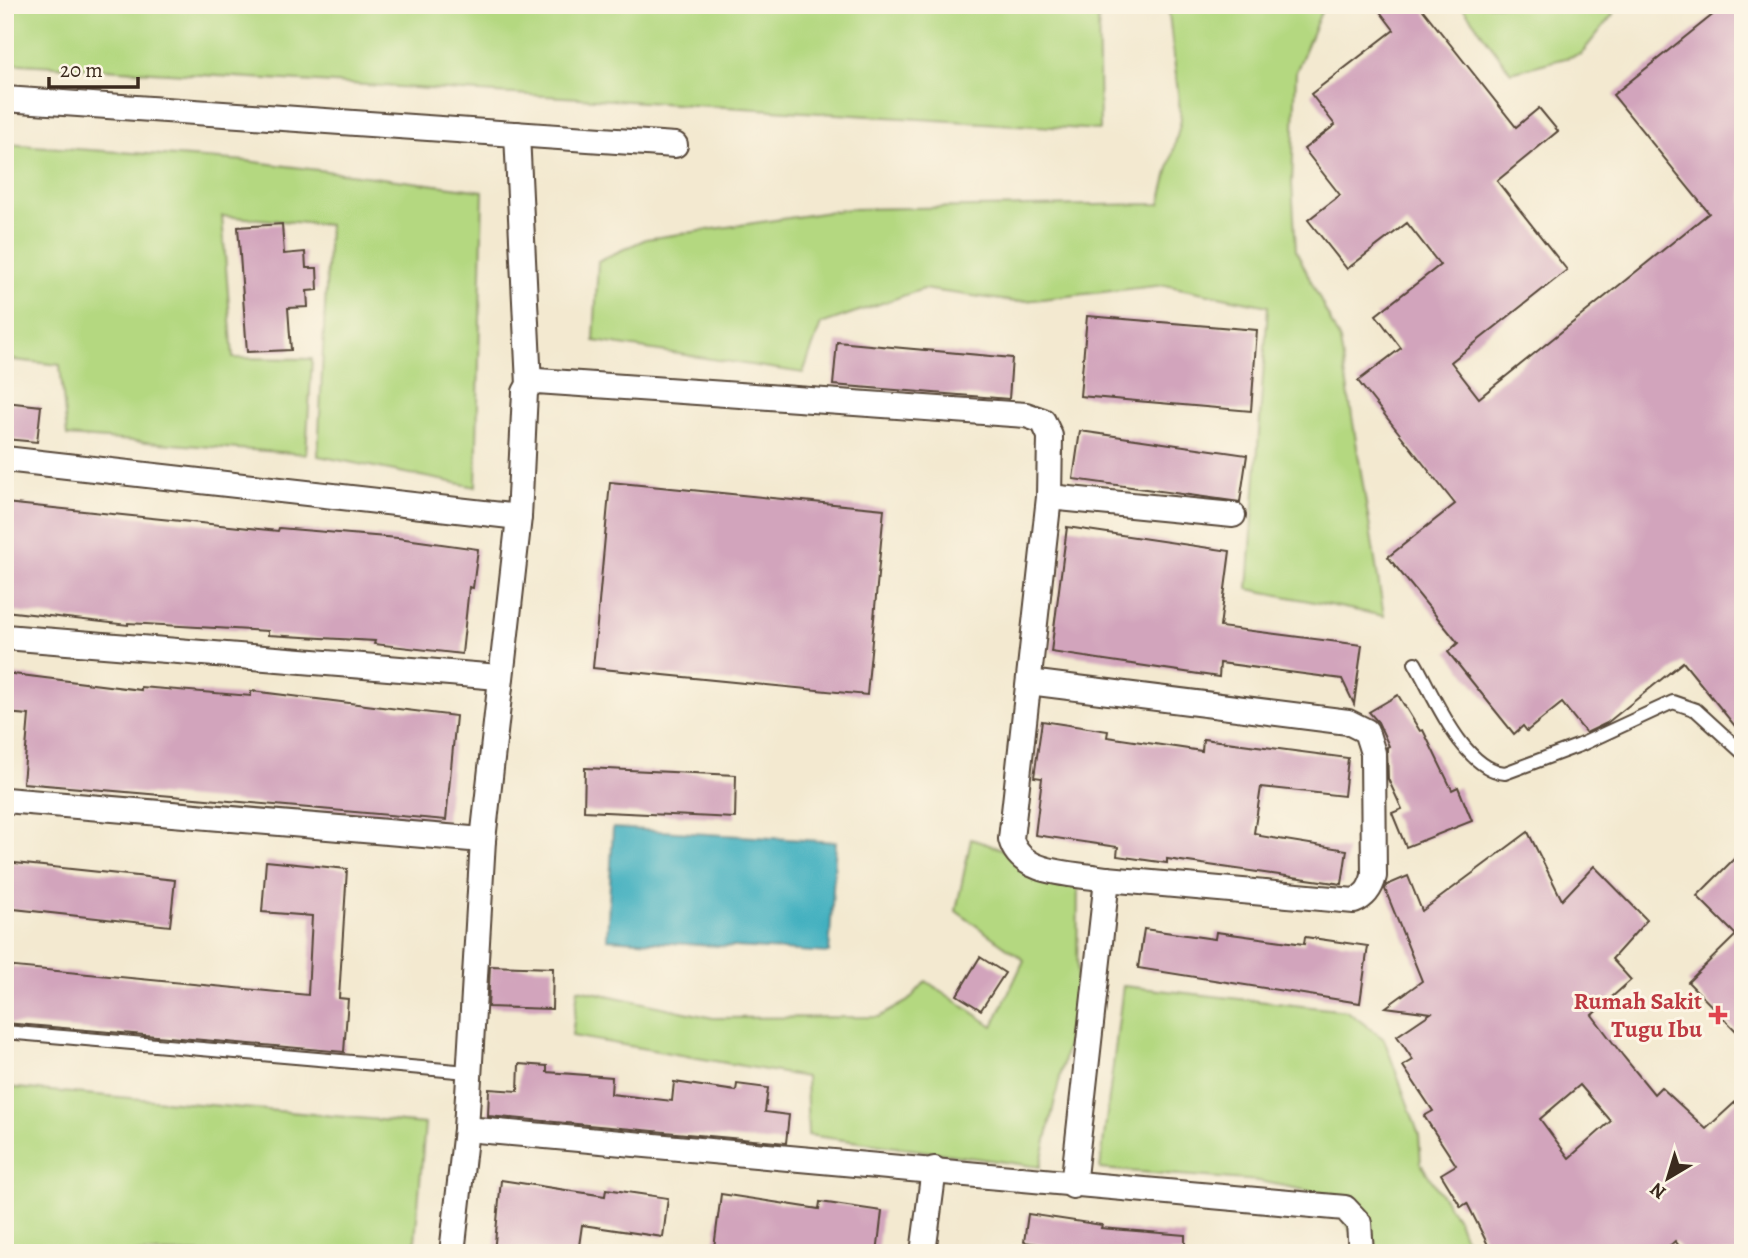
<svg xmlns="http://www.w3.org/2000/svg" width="1748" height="1258" viewBox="0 0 1748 1258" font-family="Alegreya,serif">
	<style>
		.green { fill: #b4d880; stroke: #78814f; stroke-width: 2 }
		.water { fill: #43b0c0; stroke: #3f6d6f; stroke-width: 2 }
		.building { fill: #d2a4bc; fill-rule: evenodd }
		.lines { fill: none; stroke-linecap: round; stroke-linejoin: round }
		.service-casing { stroke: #574739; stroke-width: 16 }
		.minor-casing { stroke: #574739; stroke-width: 28 }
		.service { stroke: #fff; stroke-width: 12 }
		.minor { stroke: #fff; stroke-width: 24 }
		.health-dot { fill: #e0444e; stroke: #fcf5e5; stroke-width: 2.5 }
		.labels { text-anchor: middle; stroke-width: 6; stroke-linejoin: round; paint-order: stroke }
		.health-label { font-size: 24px; font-weight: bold; fill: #be3a42; stroke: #fcf5e5; text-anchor: end }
	</style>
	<rect width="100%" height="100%" fill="#fcf5e5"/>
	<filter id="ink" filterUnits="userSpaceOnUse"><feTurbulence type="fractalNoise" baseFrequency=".0143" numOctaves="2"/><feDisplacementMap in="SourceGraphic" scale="14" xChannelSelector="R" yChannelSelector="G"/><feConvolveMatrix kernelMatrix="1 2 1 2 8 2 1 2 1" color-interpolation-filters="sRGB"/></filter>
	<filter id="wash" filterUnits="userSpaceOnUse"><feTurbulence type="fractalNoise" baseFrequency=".00686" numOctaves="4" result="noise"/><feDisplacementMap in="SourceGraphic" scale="28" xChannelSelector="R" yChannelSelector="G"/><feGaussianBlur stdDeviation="1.57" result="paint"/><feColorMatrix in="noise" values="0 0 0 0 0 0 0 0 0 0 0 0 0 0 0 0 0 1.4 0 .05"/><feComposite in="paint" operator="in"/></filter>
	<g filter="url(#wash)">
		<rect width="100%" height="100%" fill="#f3e9d0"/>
		<!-- green -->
		<g class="green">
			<path d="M 5,5 L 1098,5 L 1100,130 L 5,63 Z"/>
			<path d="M 1168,5 L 1324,5 L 1296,72 L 1292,184 L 1296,250 L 1340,341 L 1384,616 L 1248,589 L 1268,306 L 1164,285 L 1016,302 L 923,289 L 821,324 L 803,373 L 594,341 L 598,261 L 646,239 L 849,209 L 1160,204 L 1181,120 Z"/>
			<path d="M 1461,5 L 1606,5 L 1614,13 L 1581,54 L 1511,72 Z"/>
			<path d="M 5,144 L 247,161 L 483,191 L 476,487 L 318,456 L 329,225 L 222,216 L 233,358 L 312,359 L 306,454 L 67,436 L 60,365 L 5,359 Z"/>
			<path d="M 971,839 L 1078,874 L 1077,1001 L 1040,1167 L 808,1135 L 806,1077 L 572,1036 L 578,989 L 713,1018 L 879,1017 L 908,1001 L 926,981 L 993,1026 L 1024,960 L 956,911 Z"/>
			<path d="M 1123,986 L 1347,1011 L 1384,1039 L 1419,1135 L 1421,1164 L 1458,1220 L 1470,1253 L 1364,1253 L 1329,1195 L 1259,1181 L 1100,1169 Z"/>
			<path d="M 5,1087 L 425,1124 L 414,1253 L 5,1253 Z"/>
		</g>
		<!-- water -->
		<path class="water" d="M 613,828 L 836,842 L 829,953 L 607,939 Z"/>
		<g id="blocks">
			<!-- building -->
			<g class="building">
				<path d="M 1375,5 L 1419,5 L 1516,127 L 1539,108 L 1558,131 L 1497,181 L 1567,270 L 1451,362 L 1479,398 L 1709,213 L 1613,95 L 1725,5 L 1743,5 L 1743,736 L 1683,662 L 1607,723 L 1586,733 L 1562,703 L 1527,731 L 1523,726 L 1514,734 L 1448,652 L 1458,643 L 1388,557 L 1455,504 L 1358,381 L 1401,348 L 1376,315 L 1440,265 L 1407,223 L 1347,269 L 1308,220 L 1340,195 L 1304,149 L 1335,125 L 1311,94 L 1394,30 Z"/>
				<path d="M 282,224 L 284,254 L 305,252 L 306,268 L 317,268 L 318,290 L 307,291 L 308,307 L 288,308 L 291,350 L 247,352 L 238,227 Z"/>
				<path d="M 1087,316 L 1257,330 L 1251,411 L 1080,396 Z"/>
				<path d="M 837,342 L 1012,358 L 1009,399 L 833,385 Z"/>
				<path d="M 5,402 L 41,406 L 37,442 L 5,439 Z"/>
				<path d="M 1080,431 L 1247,455 L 1240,502 L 1073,479 Z"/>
				<path d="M 610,482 L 884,509 L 867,695 L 593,668 Z"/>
				<path d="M 5,503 L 278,531 L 279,528 L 398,538 L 478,549 L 473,588 L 469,587 L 462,654 L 374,644 L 375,641 L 268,635 L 268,631 L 128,623 L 128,625 L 5,611 Z"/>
				<path d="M 1067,527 L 1230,551 L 1220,627 L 1362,645 L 1354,704 L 1342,679 L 1220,663 L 1219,677 L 1051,652 Z"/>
				<path d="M 5,673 L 141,690 L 141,687 L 251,696 L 251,691 L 456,716 L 446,820 L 23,783 L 29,715 L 5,713 Z"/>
				<path d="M 1398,695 L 1420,731 L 1423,730 L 1452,790 L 1458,787 L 1472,821 L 1406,847 L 1392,813 L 1402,809 L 1388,779 L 1387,747 L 1389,746 L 1378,722 L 1369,712 Z"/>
				<path d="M 1042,721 L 1108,731 L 1107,737 L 1202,751 L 1203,739 L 1348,758 L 1344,796 L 1261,787 L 1254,833 L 1260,834 L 1260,836 L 1347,850 L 1342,884 L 1167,859 L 1167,863 L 1117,856 L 1118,847 L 1035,835 L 1042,778 L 1034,777 Z"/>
				<path d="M 585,768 L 736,775 L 735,818 L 584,811 Z"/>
				<path d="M 1528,832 L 1562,900 L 1594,866 L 1647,920 L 1612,959 L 1631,980 L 1592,1015 L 1623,1056 L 1654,1094 L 1661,1087 L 1706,1129 L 1743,1095 L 1743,1253 L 1685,1253 L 1675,1241 L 1662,1253 L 1492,1253 L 1467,1203 L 1461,1207 L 1441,1174 L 1456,1165 L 1424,1116 L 1433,1111 L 1403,1066 L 1413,1060 L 1397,1036 L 1431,1013 L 1386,1007 L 1422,981 L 1385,889 L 1387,885 L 1408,876 L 1422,911 ZM 1580,1085 L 1611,1121 L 1569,1158 L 1540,1119 Z"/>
				<path d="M 1743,850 L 1743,1038 L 1688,982 L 1736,935 L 1697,896 Z"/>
				<path d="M 266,861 L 347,869 L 339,998 L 348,999 L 344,1052 L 5,1023 L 5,966 L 308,995 L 312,916 L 262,912 Z"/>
				<path d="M 5,862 L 175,880 L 170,926 L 5,908 Z"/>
				<path d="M 1144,929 L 1215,939 L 1216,932 L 1304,944 L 1305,937 L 1368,946 L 1360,1003 L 1138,968 Z"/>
				<path d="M 980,957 L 1005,973 L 981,1010 L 957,995 Z"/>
				<path d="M 490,966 L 553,968 L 552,1009 L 488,1007 Z"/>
				<path d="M 519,1064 L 547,1066 L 547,1072 L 612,1077 L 611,1094 L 672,1101 L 674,1082 L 736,1091 L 737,1084 L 768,1088 L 765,1112 L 789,1115 L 786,1143 L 488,1116 L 489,1089 L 518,1091 Z"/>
				<path d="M 501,1180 L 605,1196 L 606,1189 L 668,1198 L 663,1237 L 582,1225 L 578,1253 L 494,1253 Z"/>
				<path d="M 721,1194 L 819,1209 L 820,1202 L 882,1211 L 877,1253 L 744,1253 L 714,1248 Z"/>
				<path d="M 1028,1214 L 1102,1225 L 1101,1228 L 1185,1235 L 1185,1253 L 1099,1253 L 1024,1242 Z"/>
			</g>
		</g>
	</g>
	<g filter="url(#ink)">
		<use href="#blocks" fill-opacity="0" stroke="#574739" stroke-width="2"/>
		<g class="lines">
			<!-- service casing -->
			<g class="service-casing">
				<g id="service">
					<path d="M 1415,663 C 1434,696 1463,769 1505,773 L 1580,745 L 1673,702 L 1696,710 L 1743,753"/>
					<path d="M 5,1032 L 468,1072"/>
				</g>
			</g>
			<!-- minor casing -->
			<g class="minor-casing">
				<g id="minor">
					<path d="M 5,99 L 675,145"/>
					<path d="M 517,134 L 529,385"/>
					<path d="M 5,459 L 519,517 L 483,840 L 466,1129 L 452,1253"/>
					<path d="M 519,517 L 525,392 L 529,385 L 537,381 L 1026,415 L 1043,421 L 1050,436 L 1049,497"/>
					<path d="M 5,637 L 499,677"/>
					<path d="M 1029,682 L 1348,722 L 1366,731 L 1373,753 L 1374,876 C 1371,888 1366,896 1354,901 L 1107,879 L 1073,1186"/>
					<path d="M 5,800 L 483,840"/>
					<path d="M 1107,879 C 1074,873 1020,876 1011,839 L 1049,497 L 1233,515"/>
					<path d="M 466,1129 L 1345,1208 L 1359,1223 L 1361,1253"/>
					<path d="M 923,1253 L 934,1169"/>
				</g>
			</g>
			<!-- service -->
			<use href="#service" class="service"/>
			<!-- minor -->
			<use href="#minor" class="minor"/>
		</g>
	</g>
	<!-- markers -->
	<path class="health-dot" d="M1714.5 1004.5h7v7h7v7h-7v7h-7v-7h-7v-7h7z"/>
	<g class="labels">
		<!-- health labels -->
		<g class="health-label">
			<text x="1702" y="1009">Rumah Sakit<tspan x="1702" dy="28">Tugu Ibu</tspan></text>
		</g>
	</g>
	<!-- margin -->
	<rect width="1748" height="1258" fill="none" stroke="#fcf5e5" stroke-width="28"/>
	<!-- north arrow -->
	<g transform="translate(1668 1178) rotate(218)" stroke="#fcf5e5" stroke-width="5" paint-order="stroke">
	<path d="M0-5L12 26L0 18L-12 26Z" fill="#3b2a1e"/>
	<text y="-10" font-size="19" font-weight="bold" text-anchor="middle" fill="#3b2a1e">N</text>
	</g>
	<!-- scale -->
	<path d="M49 77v10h89v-10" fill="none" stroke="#3b2a1e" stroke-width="3.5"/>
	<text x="60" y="77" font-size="21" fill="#3b2a1e" stroke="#fcf5e5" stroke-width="5" paint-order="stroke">20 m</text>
</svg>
